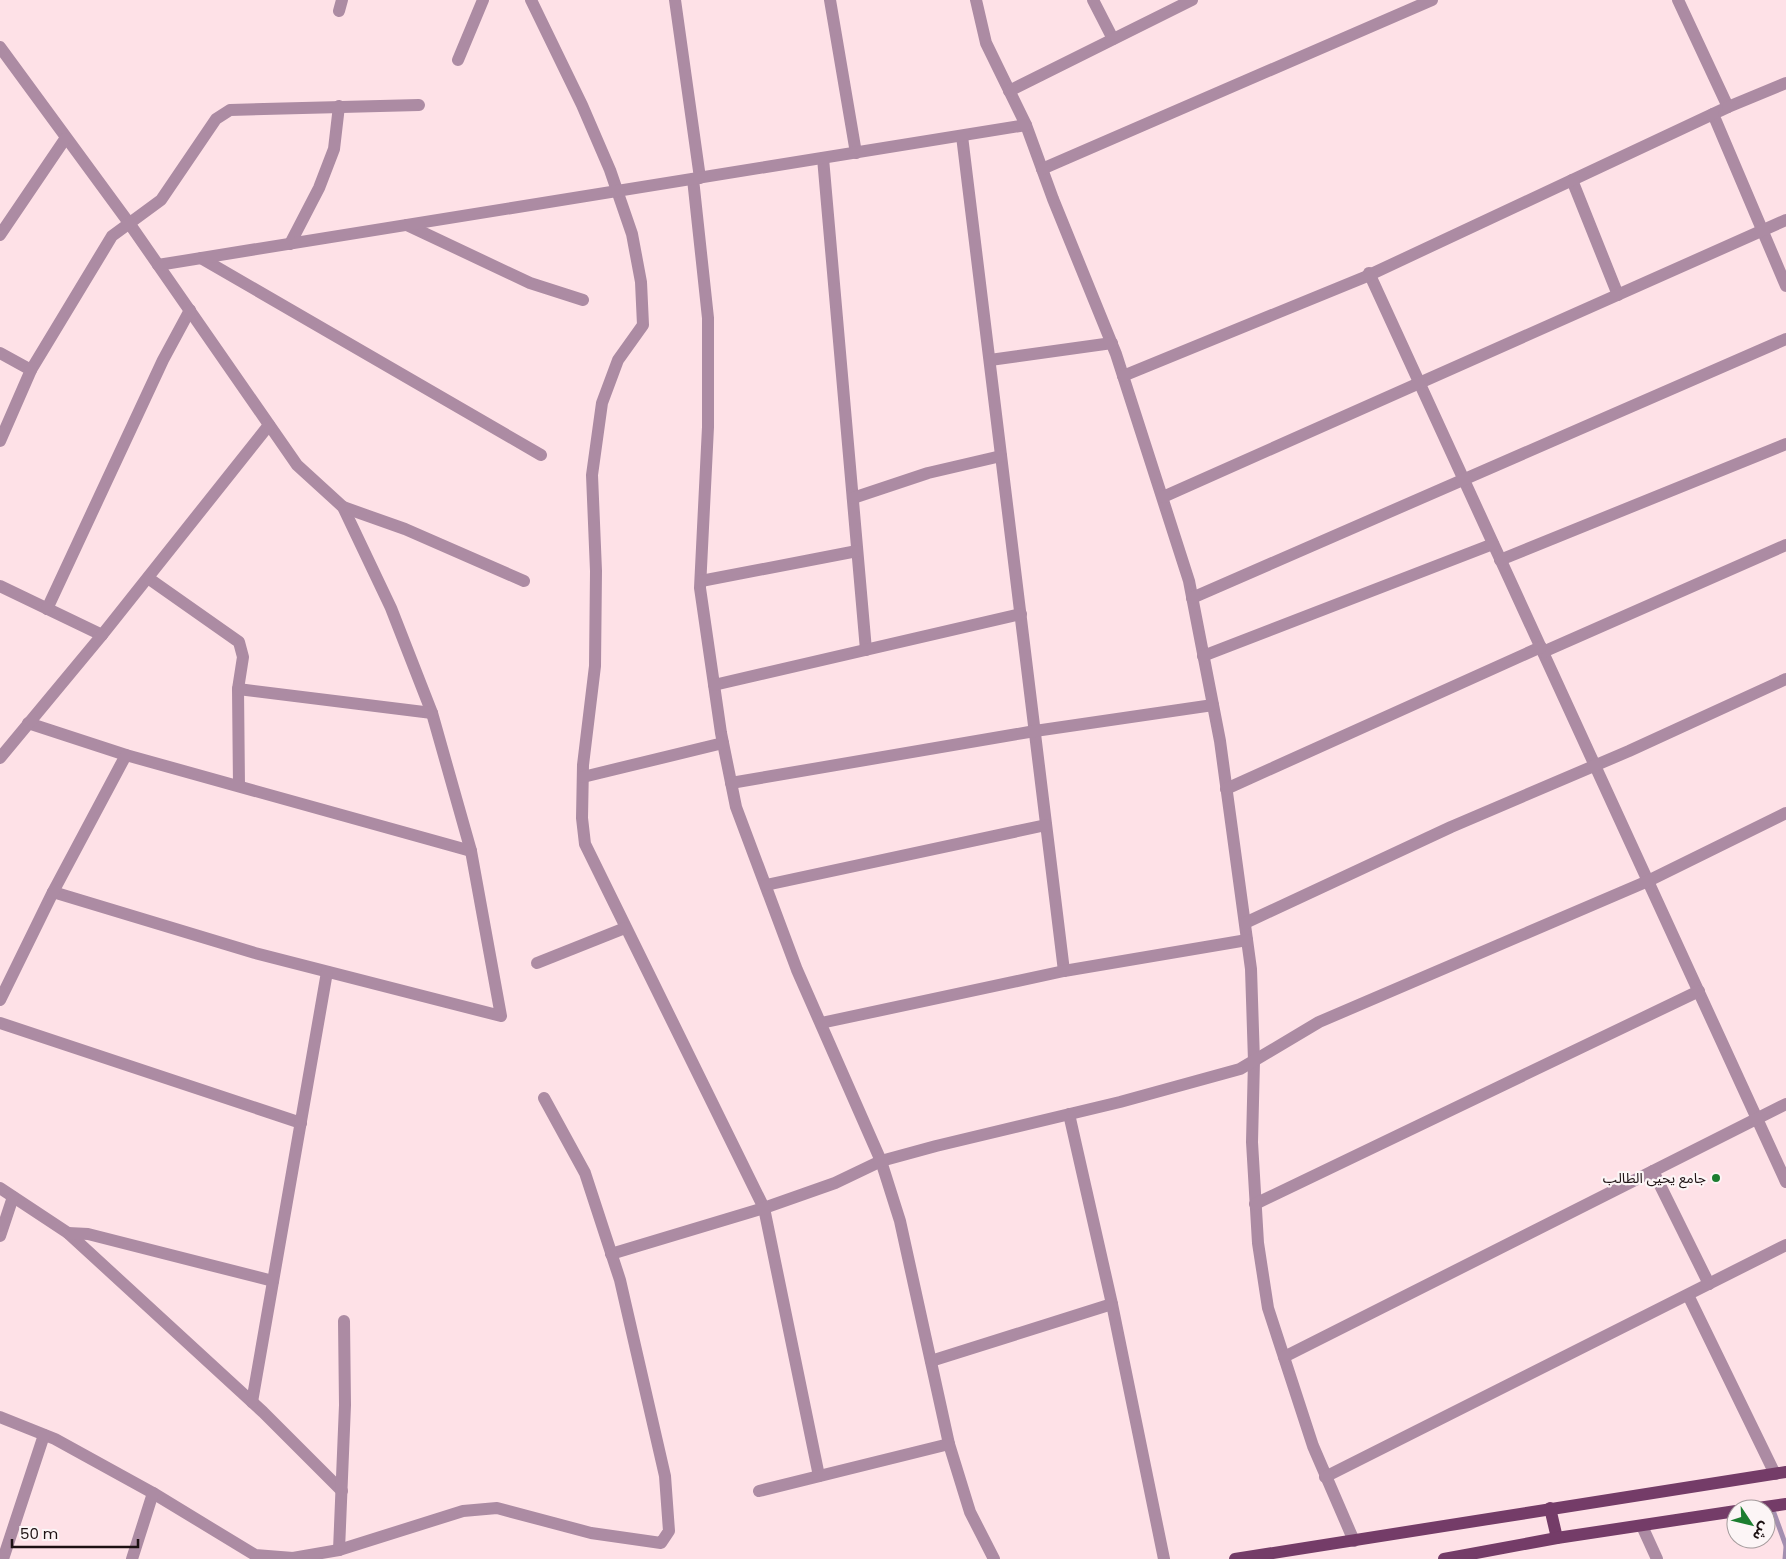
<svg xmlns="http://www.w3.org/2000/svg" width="1786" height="1559" viewBox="0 0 1786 1559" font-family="Poppins,'Noto Sans Arabic',sans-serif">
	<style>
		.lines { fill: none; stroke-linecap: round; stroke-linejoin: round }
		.stream { stroke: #a38fb0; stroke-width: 5 }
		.minor { stroke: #ac8ba3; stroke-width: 12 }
		.major { stroke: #743c68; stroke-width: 12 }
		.poi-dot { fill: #1c7d30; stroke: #fcf5f6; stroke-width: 2 }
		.labels { text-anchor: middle; stroke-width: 4.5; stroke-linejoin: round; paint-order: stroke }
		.poi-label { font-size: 14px; fill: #1d1113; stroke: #fcf5f6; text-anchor: end }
	</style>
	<rect width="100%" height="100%" fill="#fee1e7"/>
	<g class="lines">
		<!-- stream -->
		<g class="stream">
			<path d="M 1774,1513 L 1786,1546"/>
			<path d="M 1785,1559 L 1786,1547"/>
		</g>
		<!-- minor -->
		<g class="minor">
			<path d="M 531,0 L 582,105 L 610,170 L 632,234 L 641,282 L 643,325 L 618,360 L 602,403 L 592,475 L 596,571 L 595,666 L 583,765 L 582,818 L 585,844 L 764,1208 L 819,1476"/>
			<path d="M 675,0 L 700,178"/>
			<path d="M 830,0 L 856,153"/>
			<path d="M 976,0 L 986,43 L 1026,125 L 1053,199 L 1116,354 L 1189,581 L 1220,741 L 1251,969 L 1254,1061 L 1252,1142 L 1258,1243 L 1268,1308 L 1313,1446 L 1354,1541"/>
			<path d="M 1093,0 L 1113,39"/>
			<path d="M 1678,0 L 1728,107 L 1713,114 L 1786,286"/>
			<path d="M 339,11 L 342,0"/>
			<path d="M 0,47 L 129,223 L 297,465 L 343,507 L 391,608 L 432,713 L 471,851 L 501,1016 L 255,953 L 53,892"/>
			<path d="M 458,60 L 483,0"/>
			<path d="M 1009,91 L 1192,0"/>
			<path d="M 1728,107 L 1786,83"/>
			<path d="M 962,136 L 1064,971"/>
			<path d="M 823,158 L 866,650"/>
			<path d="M 1042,169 L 1432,0"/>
			<path d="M 693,179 L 708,318 L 708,427 L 700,588 L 721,733 L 736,807 L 797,970 L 881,1161 L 900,1221 L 949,1444 L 970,1512 L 994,1559"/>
			<path d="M 1572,180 L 1618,295"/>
			<path d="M 407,225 L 530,283 L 583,300"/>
			<path d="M 0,235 L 65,139"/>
			<path d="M 290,244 L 319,188 L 334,149 L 339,106"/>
			<path d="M 201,258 L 541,455"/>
			<path d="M 158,265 L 1026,125"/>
			<path d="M 1369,273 L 1786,1182"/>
			<path d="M 0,353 L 31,370"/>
			<path d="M 990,360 L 1112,343"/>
			<path d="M 1123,376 L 1365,277 L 1713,114"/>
			<path d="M 0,441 L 31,370 L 112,236 L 161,200 L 216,119 L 230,110 L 419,105"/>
			<path d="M 1163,497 L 1786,220"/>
			<path d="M 853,498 L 928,473 L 1001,456"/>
			<path d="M 343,507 L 405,529 L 524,581"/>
			<path d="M 1500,560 L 1786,444"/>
			<path d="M 148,578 L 239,642 L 243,657 L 238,689 L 239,786"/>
			<path d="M 701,581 L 857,551"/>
			<path d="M 0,586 L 102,635"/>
			<path d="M 1192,598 L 1786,339"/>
			<path d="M 47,609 L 163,360 L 190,310"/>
			<path d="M 1543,652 L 1786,545"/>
			<path d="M 1203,656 L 1493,544"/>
			<path d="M 714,685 L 1021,614"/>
			<path d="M 238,689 L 432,713"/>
			<path d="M 28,723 L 126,755 L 471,851"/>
			<path d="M 0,758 L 102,635 L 269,425"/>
			<path d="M 583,777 L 723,743"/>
			<path d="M 731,783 L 1035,731 L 1213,705"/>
			<path d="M 1226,789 L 1541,647"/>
			<path d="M 766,885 L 1046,825"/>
			<path d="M 1245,923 L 1451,827 L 1629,751 L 1786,679"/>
			<path d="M 537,963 L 625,928"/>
			<path d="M 0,1000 L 53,892 L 126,755"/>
			<path d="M 0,1023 L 301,1123"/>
			<path d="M 821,1023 L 1064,971 L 1247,940"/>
			<path d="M 1069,1114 L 1112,1304 L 1164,1559"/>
			<path d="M 1653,1171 L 1709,1284"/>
			<path d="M 0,1188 L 68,1233 L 263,1412 L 342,1491"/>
			<path d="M 1255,1204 L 1699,991"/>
			<path d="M 68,1233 L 88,1234 L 273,1281"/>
			<path d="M 0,1236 L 13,1197"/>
			<path d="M 611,1254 L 764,1208 L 835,1183 L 881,1161 L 936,1146 L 1120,1102 L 1240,1069 L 1319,1022 L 1648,881 L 1786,813"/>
			<path d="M 1688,1295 L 1775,1474"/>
			<path d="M 1284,1357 L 1786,1104"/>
			<path d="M 931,1361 L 1112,1304"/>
			<path d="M 252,1402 L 327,972"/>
			<path d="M 0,1417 L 55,1439 L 153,1493 L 255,1555 L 293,1558 L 339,1550 L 463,1511 L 497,1508 L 591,1533 L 661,1543 L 669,1531 L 665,1476 L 620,1280 L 585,1173 L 544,1098"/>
			<path d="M 1325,1477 L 1786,1245"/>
			<path d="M 759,1491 L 949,1444"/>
			<path d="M 1642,1526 L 1657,1559"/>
			<path d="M 339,1550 L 345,1405 L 344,1321"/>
			<path d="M 3,1559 L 44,1435"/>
			<path d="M 132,1559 L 153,1493"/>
		</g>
		<!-- major -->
		<g class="major">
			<path d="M 1550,1508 L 1557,1538"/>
			<path d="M 1751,1509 L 1786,1504"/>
			<path d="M 1235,1559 L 1786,1472"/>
			<path d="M 1444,1559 L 1557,1538 L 1736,1511"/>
		</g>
	</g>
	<!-- markers -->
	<circle class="poi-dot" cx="1716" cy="1178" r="5"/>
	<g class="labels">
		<!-- poi labels -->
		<g class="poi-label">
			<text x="1706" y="1183">جامع يحيى الطالب</text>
		</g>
	</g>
	<!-- north arrow -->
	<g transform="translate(1751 1524) rotate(125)"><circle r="24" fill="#fcf5f6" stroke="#a39a9b"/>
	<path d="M0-4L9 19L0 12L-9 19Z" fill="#1c7d30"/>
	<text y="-8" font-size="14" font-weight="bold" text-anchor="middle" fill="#1d1113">ش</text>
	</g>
	<!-- scale -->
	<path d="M12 1539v8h126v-8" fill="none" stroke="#1d1113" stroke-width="2.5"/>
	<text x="20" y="1539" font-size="15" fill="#1d1113" stroke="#fcf5f6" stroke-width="4" paint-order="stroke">50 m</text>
</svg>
